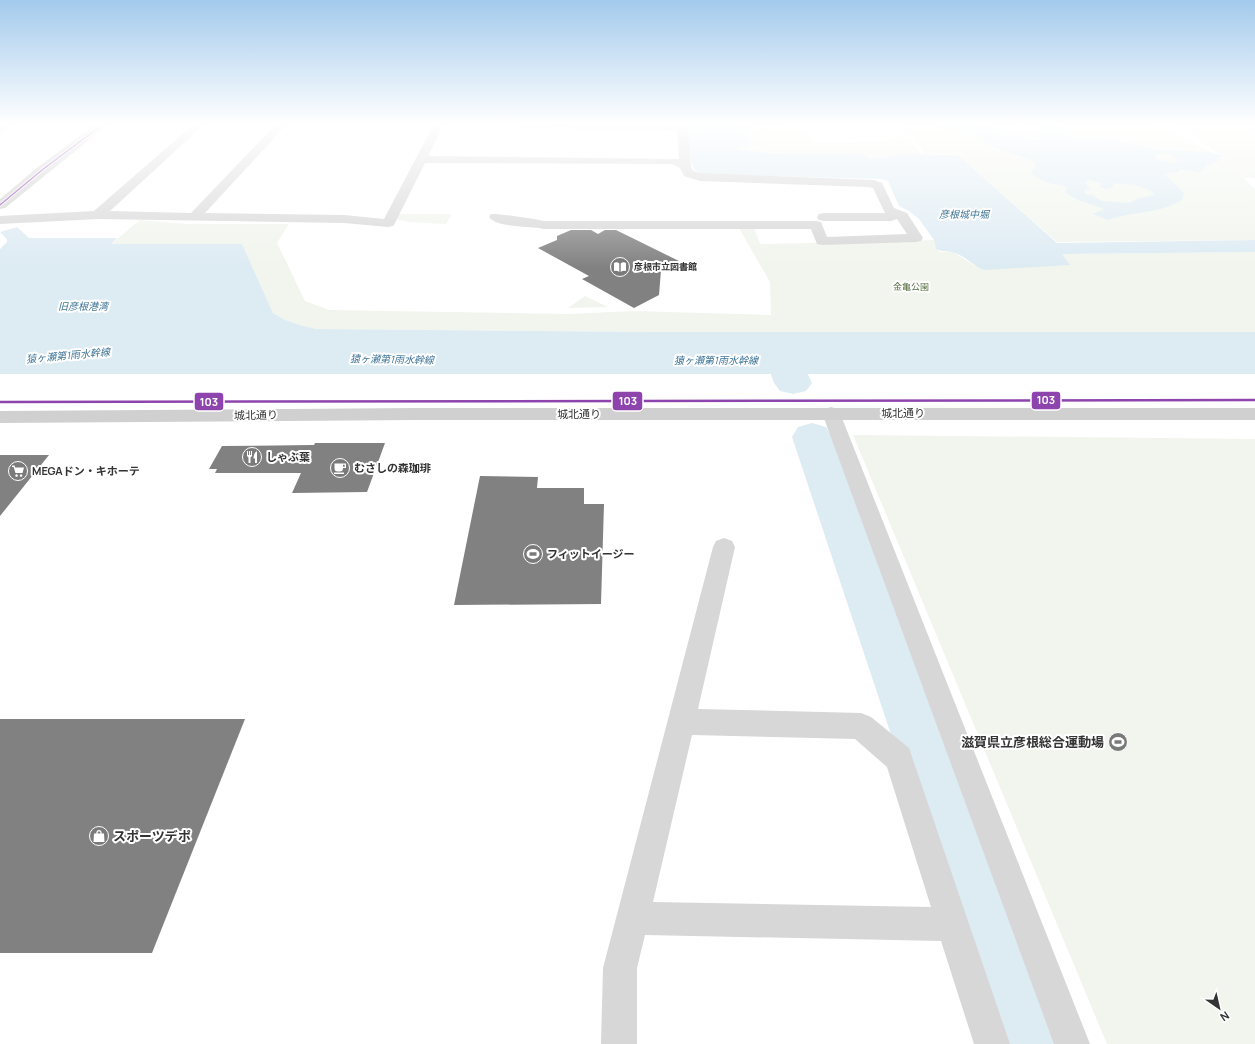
<svg xmlns="http://www.w3.org/2000/svg" width="1255" height="1044" viewBox="0 0 1255 1044" font-family="Manrope,'Noto Sans JP',sans-serif">
	<style>
		.green { fill: #f1f5ed }
		.water { fill: #ddebf3; fill-rule: evenodd }
		.lines { fill: none; stroke-linecap: round; stroke-linejoin: round }
		.river { fill: #ddebf3; fill-rule: evenodd }
		.building { fill: #818181 }
		.street { fill: #d7d7d7; fill-rule: evenodd }
		.secondary { fill: #d0d0d0; fill-rule: evenodd }
		.bus-1-far1-casing { stroke: #fff; stroke-width: 3 }
		.bus-1-casing { stroke: #fff; stroke-width: 5 }
		.bus-1-far1 { stroke: #8e44ad; stroke-width: 1.5 }
		.bus-1 { stroke: #8e44ad; stroke-width: 2.5 }
		.labels { text-anchor: middle; stroke-width: 4; stroke-linejoin: round; paint-order: stroke }
		.far-poi-label { font-size: 9px; font-weight: bold; fill: #333; stroke: #fff; text-anchor: start }
		.far-park-label { font-size: 9px; fill: #56703f; stroke: #fff }
		.far-water-label { font-size: 10px; font-style: italic; fill: #3f7597; stroke: #fff }
		.street-label { font-size: 11px; fill: #333; stroke: #fff }
		.poi-label { font-size: 11px; font-weight: bold; fill: #333; stroke: #fff; text-anchor: start }
		.near-poi-label { font-size: 13px; font-weight: bold; fill: #333; stroke: #fff; text-anchor: end }
		.line-badge { stroke: #fff; stroke-width: 1.5 }
		.badge-label { font-size: 11px; text-anchor: middle; font-weight: bold; fill: #fff }
	</style>
	<rect width="100%" height="100%" fill="#fff"/>
	<!-- green -->
	<g class="green">
		<path d="M 750,122 L 784,122 L 804,131 L 814,143 L 885,141 L 905,134 L 922,154 L 903,154 L 870,159 L 864,154 L 771,153 L 741,149 L 738,148 L 751,146 L 752,144 L 749,142 L 749,132 L 752,131 Z"/>
		<path d="M 899,122 L 1151,122 L 1223,158 L 1255,189 L 1255,240 L 1057,242 L 958,155 L 925,154 Z"/>
		<path d="M 1162,122 L 1255,122 L 1255,178 L 1244,178 L 1224,158 L 1191,134 Z"/>
		<path d="M 398,214 L 452,214 L 446,224 L 409,222 L 395,219 Z"/>
		<path d="M 140,220 L 187,224 L 289,224 L 277,243 L 305,301 L 329,310 L 568,314 L 634,311 L 771,315 L 770,282 L 739,228 L 754,227 L 760,244 L 934,240 L 936,249 L 940,252 L 953,252 L 977,267 L 1069,265 L 1062,254 L 1255,252 L 1255,332 L 650,332 L 317,329 C 300,326 287,322 273,313 L 242,244 L 111,244 Z"/>
		<path d="M 585,296 L 608,307 L 568,308 Z"/>
		<path d="M 853,435 L 1255,439 L 1255,1044 L 1107,1044 Z"/>
	</g>
	<!-- water -->
	<g class="water">
		<path d="M 571,122 L 749,122 L 750,131 L 748,132 L 748,142 L 751,144 L 750,146 L 737,148 L 739,149 L 771,153 L 864,154 L 870,159 L 903,154 L 958,155 L 1057,243 L 1255,240 L 1255,252 L 1062,254 L 1070,265 L 984,270 C 973,266 964,255 952,252 C 946,251 941,252 936,249 L 934,240 L 919,219 L 909,211 L 899,206 L 888,181 L 882,179 L 703,174 L 694,170 L 688,152 L 688,129 L 684,125 Z"/>
		<path d="M 938,122 L 981,122 L 982,125 C 1001,132 1021,140 1041,140 L 1036,136 L 1046,131 L 1046,130 L 1032,123 L 1019,122 L 1048,122 L 1056,125 L 1064,135 L 1073,138 L 1105,138 L 1159,150 L 1211,152 L 1224,156 L 1219,158 L 1219,161 L 1208,165 L 1200,173 L 1179,169 L 1178,172 L 1164,174 L 1184,193 L 1183,199 C 1162,214 1132,211 1108,220 L 1093,214 L 1104,209 L 1076,199 L 1066,193 L 1067,187 C 1055,183 1041,184 1032,173 L 1036,165 L 1033,161 L 995,148 L 973,135 L 939,127 ZM 1158,154 L 1167,154 L 1179,160 C 1172,166 1162,161 1155,158 ZM 1089,180 L 1103,184 L 1100,185 L 1100,187 L 1106,189 L 1114,187 L 1112,186 L 1115,183 C 1127,185 1148,185 1155,195 L 1140,198 L 1128,203 L 1102,201 L 1092,195 L 1085,194 L 1084,190 L 1090,189 L 1084,182 Z"/>
		<path d="M 17,227 L 29,238 L 117,238 L 111,244 L 242,244 L 273,313 C 287,322 301,326 317,329 L 650,332 L 1255,332 L 1255,374 L 0,374 L 0,249 L 7,242 L 7,239 L 0,232 Z"/>
	</g>
	<g class="lines">
		<!-- river -->
		<g class="river">
			<path d="M 784,349 L 797,352 L 812,383 L 806,391 L 793,394 L 780,391 L 774,383 L 766,360 L 771,352 Z"/>
			<path d="M 812,423 L 826,427 L 832,437 L 1072,1044 L 994,1044 L 792,437 L 798,427 Z"/>
		</g>
	</g>
	<!-- building -->
	<g class="building">
		<path d="M 571,230 L 591,230 L 598,234 L 605,230 L 616,230 L 679,261 L 661,270 L 659,295 L 634,308 L 582,279 L 589,276 L 538,248 L 557,240 L 557,236 Z"/>
		<path d="M 315,443 L 385,443 L 367,492 L 292,493 L 301,473 L 215,473 L 217,469 L 209,469 L 222,446 L 314,445 Z"/>
		<path d="M 0,455 L 49,455 L 0,516 Z"/>
		<path d="M 480,476 L 538,477 L 537,488 L 584,488 L 584,504 L 604,504 L 601,604 L 454,605 Z"/>
		<path d="M 0,719 L 245,719 L 152,953 L 0,953 Z"/>
	</g>
	<g class="lines">
		<!-- street -->
		<g class="street">
			<path d="M 6,122 L 19,122 L 0,133 L 0,126 Z"/>
			<path d="M 196,122 L 207,122 L 110,211 L 191,213 L 278,122 L 289,122 L 205,213 L 344,215 L 384,219 L 435,122 L 445,122 L 428,156 L 679,159 L 677,130 L 572,129 L 567,127 L 523,128 L 518,125 L 522,122 L 678,124 L 688,129 L 691,166 L 693,171 L 701,173 L 874,180 L 882,183 L 894,208 L 907,213 L 923,238 L 921,241 L 916,242 L 822,245 L 817,244 L 811,229 L 544,229 C 531,226 497,228 489,217 L 491,214 C 496,213 536,219 544,221 L 816,221 L 821,222 L 827,237 L 907,234 L 897,219 L 891,221 L 824,221 L 819,220 L 817,217 L 819,214 L 824,213 L 885,213 L 873,188 L 868,187 L 700,181 L 684,176 L 680,168 L 672,164 L 425,163 L 395,223 L 393,226 L 388,227 L 344,223 L 98,219 L 0,224 L 0,216 L 94,211 Z"/>
			<path d="M 831,407 L 838,409 L 840,413 L 1090,1044 L 1054,1044 L 822,413 L 824,409 Z"/>
			<path d="M 724,538 L 732,541 L 735,547 L 698,709 L 861,713 L 871,717 L 909,748 L 1010,1044 L 974,1044 L 941,941 L 645,935 L 637,968 L 637,1044 L 601,1044 L 603,968 L 713,547 L 716,541 ZM 692,735 L 855,739 L 887,767 L 931,907 L 653,902 Z"/>
		</g>
		<!-- secondary -->
		<g class="secondary">
			<path d="M 99,122 L 111,122 L 5,208 L 0,209 L 0,199 L 38,167 Z"/>
			<path d="M 414,408 L 1255,408 L 1255,420 L 414,420 L 0,423 L 0,411 Z"/>
		</g>
		<!-- bus-1-far1 casing -->
		<g class="bus-1-far1-casing">
			<path id="bus-1-far1" d="M 0,205 L 42,170 L 106,122"/>
		</g>
		<!-- bus-1 casing -->
		<g class="bus-1-casing">
			<path id="bus-1" d="M 0,402 L 1255,400"/>
		</g>
		<!-- bus-1-far1 -->
		<use href="#bus-1-far1" class="bus-1-far1"/>
		<!-- bus-1 -->
		<use href="#bus-1" class="bus-1"/>
	</g>
	<!-- sky -->
	<linearGradient id="sky" x2="0" y2="1"><stop stop-color="#a3caec"/><stop offset="0.46" stop-color="#fff"/><stop offset="1" stop-color="#fff" stop-opacity="0"/></linearGradient>
	<rect width="1255" height="268" fill="url(#sky)"/>
	<!-- icons -->
	<defs>
		<g id="library-disc" transform="scale(1)"><circle r="9.5" fill="#7a7a7a" stroke="#fff"/><path d="M-6-4Q-3-5.5-.7-3.5V5Q-3 3-6 4ZM6-4Q3-5.5 .7-3.5V5Q3 3 6 4Z" fill="#fff"/></g>
		<g id="restaurant-disc" transform="scale(1)"><circle r="9.5" fill="#7a7a7a" stroke="#fff"/><path d="M-5-6h1v4h1v-4h1v4h1v-4h1v5L-1.5 .5V6h-2V.5L-5-1ZM5-6V6H3V1.5H1.5Q1.5-4 5-6Z" fill="#fff"/></g>
		<g id="cafe-disc" transform="scale(1)"><circle r="9.5" fill="#7a7a7a" stroke="#fff"/><path d="M-5.5-4.5H6V0H3Q3 3.5 0 3.5H-2.5Q-5.5 3.5-5.5 0ZM3-3.2v2h1.7v-2ZM-6 4.5H4V6H-6Z" fill="#fff"/></g>
		<g id="supermarket-disc" transform="scale(1)"><circle r="9.5" fill="#7a7a7a" stroke="#fff"/><path d="M-6-5.5h2.5l.6 2H6L4.5 2H-2.5L-4.4-4H-6ZM-1.5 3.2a1.3 1.3 0 1 0 .1 0ZM3 3.2a1.3 1.3 0 1 0 .1 0Z" fill="#fff"/></g>
		<g id="stadium-disc" transform="scale(1)"><circle r="9.5" fill="#7a7a7a" stroke="#fff"/><path d="M0-5a6.5 5 0 1 0 0 10a6.5 5 0 1 0 0-10ZM-3.5-1.8h7v3.6h-7Z" fill="#fff"/></g>
		<g id="shop-disc" transform="scale(1)"><circle r="9.5" fill="#7a7a7a" stroke="#fff"/><path d="M-5-2.5h2.3a2.7 3.5 0 0 1 5.4 0H5L5.5 6h-11ZM-1.5-2.5h3a1.5 2.3 0 0 0-3 0Z" fill="#fff"/></g>
	</defs>
	<g fill-rule="evenodd">
		<use href="#library-disc" x="620" y="267"/>
		<use href="#restaurant-disc" x="252" y="457"/>
		<use href="#cafe-disc" x="340" y="468"/>
		<use href="#supermarket-disc" x="18" y="471"/>
		<use href="#stadium-disc" x="533" y="554"/>
		<use href="#stadium-disc" x="1118" y="742"/>
		<use href="#shop-disc" x="99" y="836"/>
	</g>
	<g class="labels">
		<!-- far-poi labels -->
		<g class="far-poi-label">
			<text x="634" y="270">彦根市立図書館</text>
		</g>
		<!-- far-park labels -->
		<g class="far-park-label">
			<text x="911" y="290">金亀公園</text>
		</g>
		<!-- far-water labels -->
		<g class="far-water-label">
			<text x="964" y="218">彦根城中堀</text>
			<text x="83" y="310">旧彦根港湾</text>
			<text transform="translate(68 355) rotate(-5)" y="4">猿ヶ瀬第1雨水幹線</text>
			<text transform="translate(392 359) rotate(1)" y="4">猿ヶ瀬第1雨水幹線</text>
			<text x="716" y="364">猿ヶ瀬第1雨水幹線</text>
		</g>
		<!-- street labels -->
		<g class="street-label">
			<text x="903" y="417">城北通り</text>
			<text x="579" y="418">城北通り</text>
			<text transform="translate(256 415) rotate(-1)" y="4">城北通り</text>
		</g>
		<!-- poi labels -->
		<g class="poi-label">
			<text x="266" y="461">しゃぶ葉</text>
			<text x="354" y="472">むさしの森珈琲</text>
			<text x="32" y="475">MEGAドン・キホーテ</text>
			<text x="547" y="558">フィットイージー</text>
		</g>
		<!-- near-poi labels -->
		<g class="near-poi-label">
			<text x="1104" y="747">滋賀県立彦根総合運動場</text>
			<text x="113" y="841" text-anchor="start">スポーツデポ</text>
		</g>
	</g>
	<g class="line-badge">
		<rect x="1031" y="391" width="30" height="19" rx="4" fill="#8e44ad"/>
		<rect x="612" y="391" width="31" height="20" rx="4" fill="#8e44ad"/>
		<rect x="194" y="392" width="30" height="19" rx="4" fill="#8e44ad"/>
	</g>
	<g class="badge-label">
		<text x="1046" y="404">103</text>
		<text x="628" y="405">103</text>
		<text x="209" y="406">103</text>
	</g>
	<!-- north arrow -->
	<g transform="translate(1219 1008) rotate(146)" stroke="#ffffff" stroke-width="3" paint-order="stroke">
	<path d="M0-3L7 15L0 10L-7 15Z" fill="#333333"/>
	<text y="-6" font-size="11" font-weight="bold" text-anchor="middle" fill="#333333">N</text>
	</g>
</svg>
